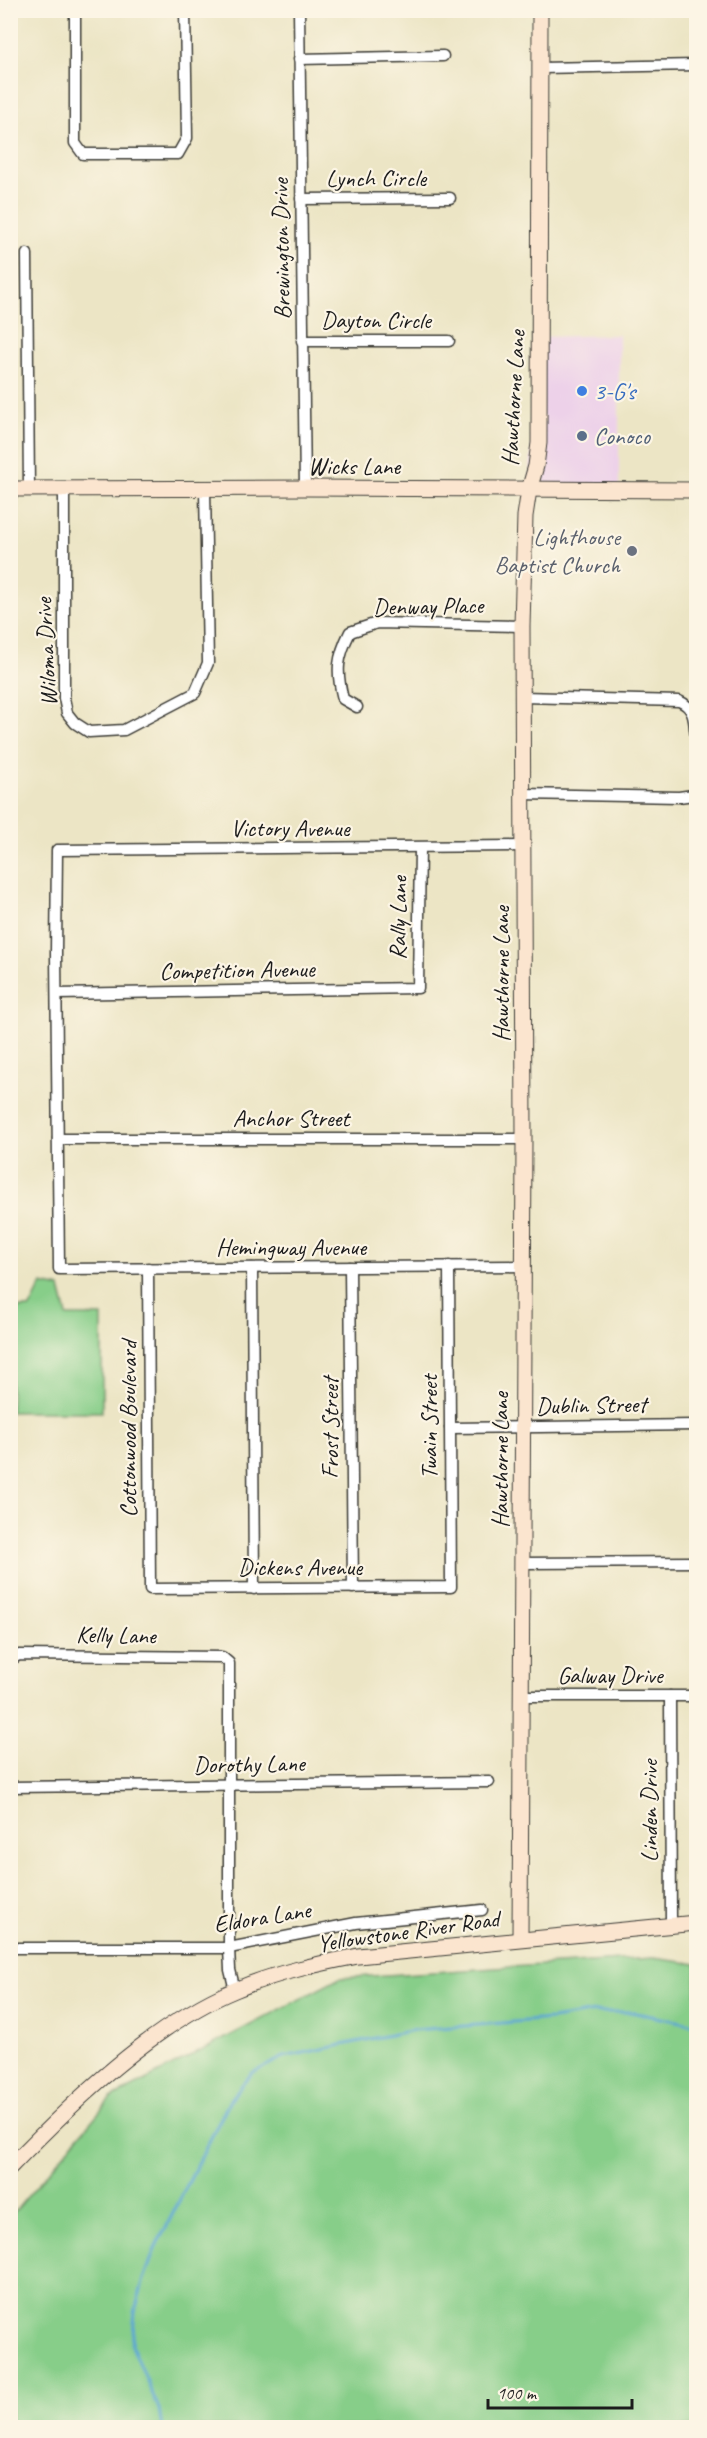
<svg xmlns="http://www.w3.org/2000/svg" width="707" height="2438" viewBox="0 0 707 2438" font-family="Caveat,sans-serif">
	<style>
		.built { fill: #edd1e9 }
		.green { fill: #87ce89; stroke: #527552; stroke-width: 1.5 }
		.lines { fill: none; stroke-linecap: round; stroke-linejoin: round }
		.stream { stroke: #5ba6d3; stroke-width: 3 }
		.street-casing { stroke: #3b3a35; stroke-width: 13 }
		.secondary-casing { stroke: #3b3a35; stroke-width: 17 }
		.street { stroke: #fff; stroke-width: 10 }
		.secondary { stroke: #fbe5cf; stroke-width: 15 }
		.shop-dot { fill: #3f7fe0; stroke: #fcf5e5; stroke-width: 2 }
		.service-dot { fill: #5c6f8a; stroke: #fcf5e5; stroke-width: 2 }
		.worship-dot { fill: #6b7280; stroke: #fcf5e5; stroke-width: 2 }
		.labels { text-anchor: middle; stroke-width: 4.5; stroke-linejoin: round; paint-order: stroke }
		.street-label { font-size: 24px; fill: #1c1c1c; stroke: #fcf5e5 }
		.shop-label { font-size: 24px; fill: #366cbe; stroke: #fcf5e5; text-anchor: start }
		.service-label { font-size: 24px; fill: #4e5e75; stroke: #fcf5e5; text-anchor: start }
		.worship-label { font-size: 24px; fill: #5b616d; stroke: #fcf5e5; text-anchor: end }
	</style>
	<rect width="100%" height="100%" fill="#fcf5e5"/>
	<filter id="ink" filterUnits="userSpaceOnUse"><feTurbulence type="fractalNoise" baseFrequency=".0167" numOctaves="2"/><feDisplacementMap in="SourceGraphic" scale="12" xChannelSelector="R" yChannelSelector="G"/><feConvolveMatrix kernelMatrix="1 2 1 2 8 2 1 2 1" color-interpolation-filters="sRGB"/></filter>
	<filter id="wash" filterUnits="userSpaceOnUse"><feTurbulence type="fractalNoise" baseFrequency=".008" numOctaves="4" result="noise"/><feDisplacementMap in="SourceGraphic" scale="24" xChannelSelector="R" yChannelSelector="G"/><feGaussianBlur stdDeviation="1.35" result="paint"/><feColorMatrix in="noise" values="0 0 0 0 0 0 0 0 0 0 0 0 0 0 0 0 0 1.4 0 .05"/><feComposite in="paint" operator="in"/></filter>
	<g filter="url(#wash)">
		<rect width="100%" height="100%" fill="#ece5c5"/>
		<!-- built -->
		<path class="built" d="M 619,335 L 619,490 L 529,490 L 539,337 Z"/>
		<!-- green -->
		<g class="green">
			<path d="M 42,1284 L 60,1288 L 67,1316 L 102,1316 L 102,1412 L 11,1412 L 11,1308 L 30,1308 Z"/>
			<path d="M 653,1958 L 696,1964 L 696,2427 L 11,2427 L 11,2216 L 111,2098 L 340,1978 Z"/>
		</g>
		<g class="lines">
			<!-- stream -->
			<path class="stream" d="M 162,2428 L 159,2409 L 132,2346 L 135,2311 L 143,2282 L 155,2249 L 231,2098 L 252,2073 L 284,2057 L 414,2030 L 552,2019 L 595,2012 L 631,2012 L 696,2025"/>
		</g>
	</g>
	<g filter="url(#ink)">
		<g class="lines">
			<!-- street casing -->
			<g class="street-casing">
				<g id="street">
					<path d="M 75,10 L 75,143 L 83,154 L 178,154 L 187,138 L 185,10"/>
					<path d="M 299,10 L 305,488"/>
					<path d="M 299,59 L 443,56"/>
					<path d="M 541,68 L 696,65"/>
					<path d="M 301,199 L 450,198"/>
					<path d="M 27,254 L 29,490"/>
					<path d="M 302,341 L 449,341"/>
					<path d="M 64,490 L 64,698 L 67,713 L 75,723 L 89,732 L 124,730 L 195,693 L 208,663 L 205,489"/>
					<path d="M 522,697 L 679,701 C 696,708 694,722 696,739"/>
					<path d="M 357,707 L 343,699 C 336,671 337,658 350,632 L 377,623 L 522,626"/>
					<path d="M 522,794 L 679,797 L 693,795 L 696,792"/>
					<path d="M 522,846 L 57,850 L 56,953 L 59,1269 L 524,1266"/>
					<path d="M 57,994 L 418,988 L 420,848"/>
					<path d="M 58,1139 L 524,1139"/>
					<path d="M 350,1267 L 353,1588"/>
					<path d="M 148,1268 L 150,1589 L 451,1587 L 449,1266"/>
					<path d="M 252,1268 L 254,1589"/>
					<path d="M 450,1428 L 696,1425"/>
					<path d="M 523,1563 L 696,1562"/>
					<path d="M 10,1660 L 19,1655 L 222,1657 L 229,1663 L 229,1948 L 230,1970 L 235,1990"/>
					<path d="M 523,1696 L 696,1696"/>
					<path d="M 670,1696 L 671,1926"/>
					<path d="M 10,1787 L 489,1782"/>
					<path d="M 10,1948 L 229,1948 L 356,1923 L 482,1910"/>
				</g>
			</g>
			<!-- secondary casing -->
			<g class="secondary-casing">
				<g id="secondary">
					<path d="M 10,489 L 305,488 L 696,490"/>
					<path d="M 520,1939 L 524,1139 L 522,626 L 525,516 L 529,490 L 536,466 L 539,443 L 540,10"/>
					<path d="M 10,2167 C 72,2103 153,2024 235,1990 C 275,1973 317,1964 358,1956 L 696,1923"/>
				</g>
			</g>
			<!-- street -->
			<use href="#street" class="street"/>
			<!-- secondary -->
			<use href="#secondary" class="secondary"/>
		</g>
	</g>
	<!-- markers -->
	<circle class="shop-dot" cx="582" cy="391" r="6"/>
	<circle class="service-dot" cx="582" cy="436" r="6"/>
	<circle class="worship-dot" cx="632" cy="551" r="6"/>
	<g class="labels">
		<!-- street labels -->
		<g class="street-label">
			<text x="376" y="186">Lynch Circle</text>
			<text transform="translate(281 249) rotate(-91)" y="8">Brewington Drive</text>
			<text x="376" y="328">Dayton Circle</text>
			<text transform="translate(513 398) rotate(-87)" y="8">Hawthorne Lane</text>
			<text x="354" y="474">Wicks Lane</text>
			<text transform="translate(428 606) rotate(-1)" y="8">Denway Place</text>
			<text transform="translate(46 652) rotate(-93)" y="8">Wiloma Drive</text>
			<text x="290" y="836">Victory Avenue</text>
			<text transform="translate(398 918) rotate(-89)" y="8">Rally Lane</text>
			<text transform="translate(237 970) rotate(-1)" y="8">Competition Avenue</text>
			<text transform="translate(501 974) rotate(-90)" y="8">Hawthorne Lane</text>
			<text x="291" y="1126">Anchor Street</text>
			<text x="291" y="1255">Hemingway Avenue</text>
			<text transform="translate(591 1405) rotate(-1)" y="8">Dublin Street</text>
			<text transform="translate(429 1427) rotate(-90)" y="8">Twain Street</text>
			<text transform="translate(330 1428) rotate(-90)" y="8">Frost Street</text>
			<text transform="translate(128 1429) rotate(-90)" y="8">Cottonwood Boulevard</text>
			<text transform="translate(500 1460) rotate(-90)" y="8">Hawthorne Lane</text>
			<text x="300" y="1575">Dickens Avenue</text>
			<text transform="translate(116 1635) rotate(1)" y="8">Kelly Lane</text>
			<text x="610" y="1683">Galway Drive</text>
			<text transform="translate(249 1764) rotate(-1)" y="8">Dorothy Lane</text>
			<text transform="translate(649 1811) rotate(-90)" y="8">Linden Drive</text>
			<text transform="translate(262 1917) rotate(-9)" y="8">Eldora Lane</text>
			<text transform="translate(408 1931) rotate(-8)" y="8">Yellowstone River Road</text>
		</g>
		<!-- shop labels -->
		<g class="shop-label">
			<text x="594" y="399">3-G's</text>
		</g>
		<!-- service labels -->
		<g class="service-label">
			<text x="594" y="444">Conoco</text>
		</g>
		<!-- worship labels -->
		<g class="worship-label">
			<text x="620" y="545">Lighthouse<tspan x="620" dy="28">Baptist Church</tspan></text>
		</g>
	</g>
	<!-- margin -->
	<rect width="707" height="2438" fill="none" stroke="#fcf5e5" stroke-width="36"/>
	<!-- scale -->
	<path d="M488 2399v9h144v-9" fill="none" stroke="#1c1c1c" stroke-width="3"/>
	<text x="497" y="2399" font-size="18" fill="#1c1c1c" stroke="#fcf5e5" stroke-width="4.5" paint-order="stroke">100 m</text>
</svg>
